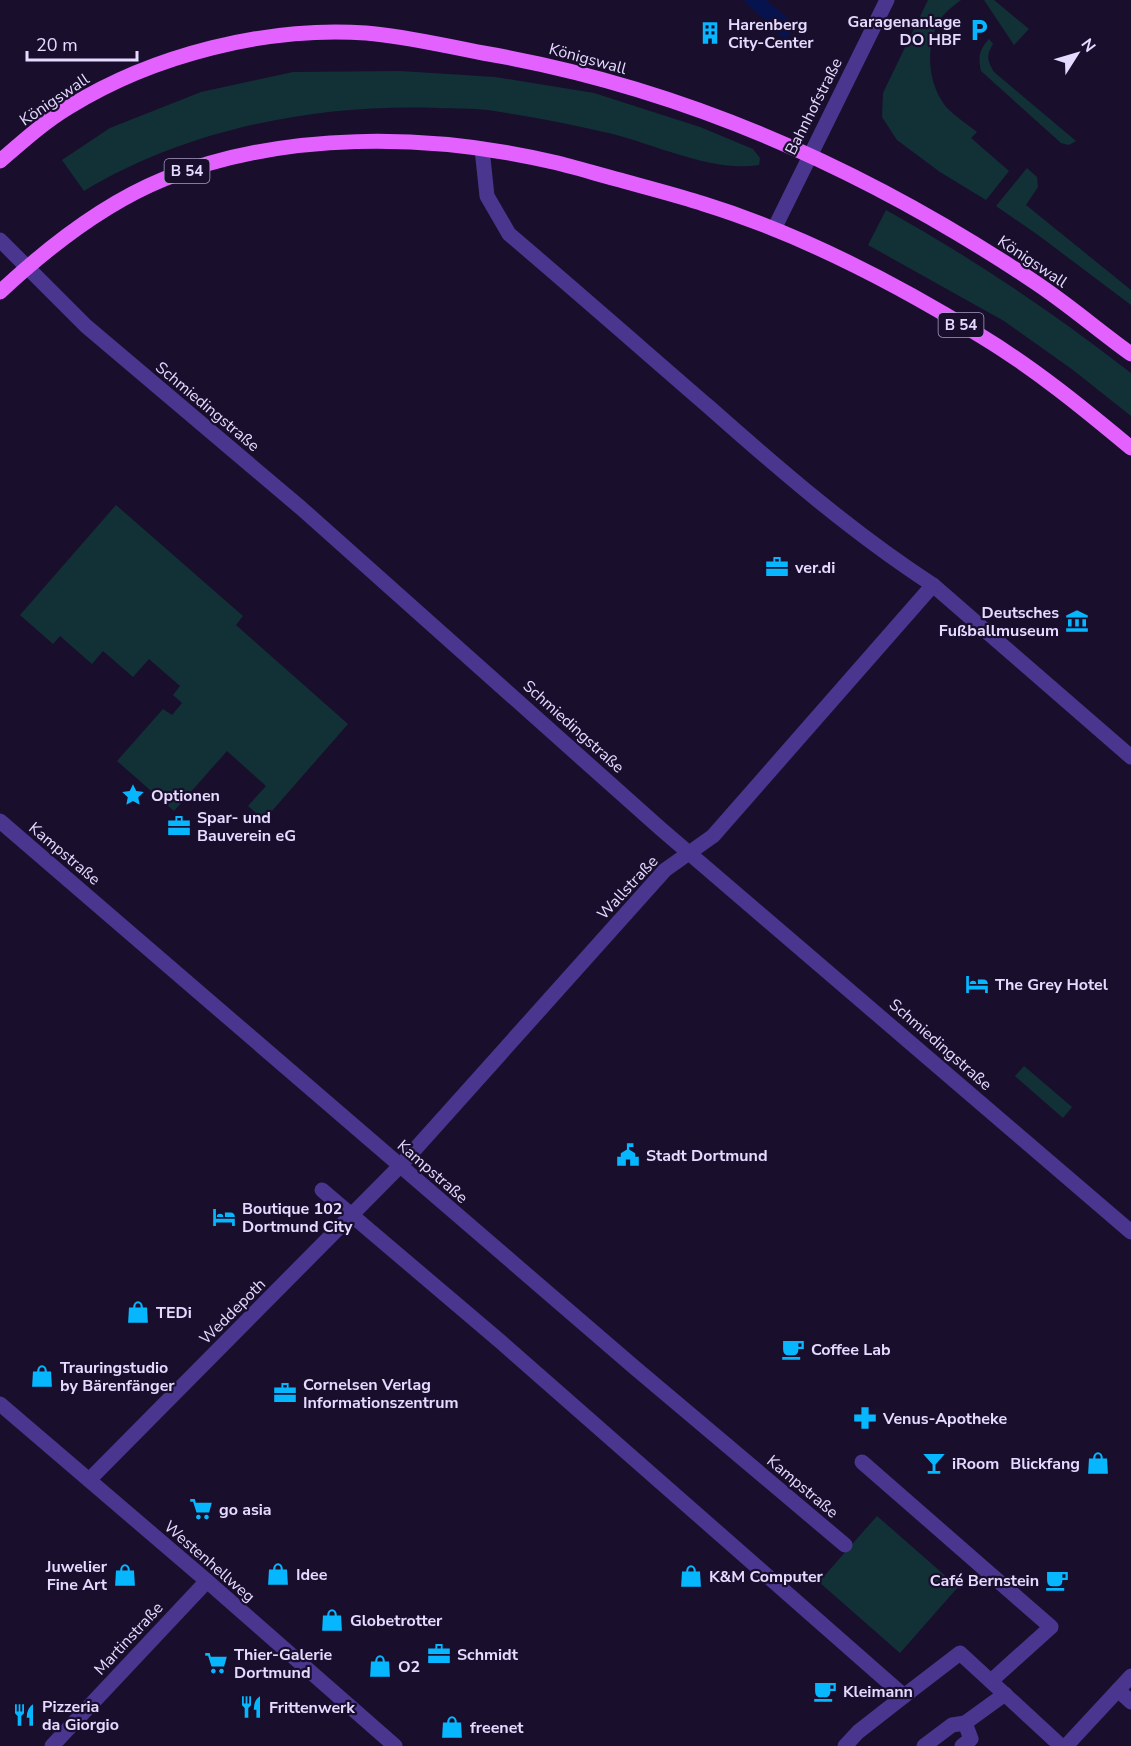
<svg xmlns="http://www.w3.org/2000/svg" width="1131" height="1746" viewBox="0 0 1131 1746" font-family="'Nunito Sans',sans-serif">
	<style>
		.green { fill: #113137 }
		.water { fill: #06134e }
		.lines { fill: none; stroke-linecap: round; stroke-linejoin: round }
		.minor { stroke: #4a368f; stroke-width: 15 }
		.major { stroke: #e261ff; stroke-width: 15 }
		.labels { text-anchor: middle; stroke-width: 4.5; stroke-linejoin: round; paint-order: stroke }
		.shield { fill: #190f2d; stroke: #a89dc0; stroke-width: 1.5 }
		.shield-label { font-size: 15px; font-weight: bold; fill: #e5daff }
		.poi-label { font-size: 16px; font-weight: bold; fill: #e5daff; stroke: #190f2d; text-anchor: start }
		.street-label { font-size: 16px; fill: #e5daff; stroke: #190f2d }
	</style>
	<rect width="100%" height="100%" fill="#190f2d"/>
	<!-- green -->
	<g class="green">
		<path d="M 928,0 L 961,0 C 952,7 943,13 938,23 C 925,49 928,86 947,108 C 956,117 967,124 977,132 L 971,138 L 1009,171 L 986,200 L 940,172 L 897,140 L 882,117 L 883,93 Z"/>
		<path d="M 984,0 L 994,0 L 1029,29 L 1014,45 Z"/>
		<path d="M 989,39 L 993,44 C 986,55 987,61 994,72 L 1076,141 L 1069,145 L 1061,143 L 981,71 C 978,57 979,50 989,39 Z"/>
		<path d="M 400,71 L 495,77 L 594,93 L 700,127 L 753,149 L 760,158 L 759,165 C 711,173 651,142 604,132 C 566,123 527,116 488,110 C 472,108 454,109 438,108 C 316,104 189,128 84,191 L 62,160 L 110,128 L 201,92 L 293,72 Z"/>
		<path d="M 1027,168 L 1037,177 L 1038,187 L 1026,205 L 1131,290 L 1131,305 L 1038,235 L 996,206 Z"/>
		<path d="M 886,210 C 972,258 1053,312 1131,373 L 1131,416 L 1073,370 L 1004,321 L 868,245 Z"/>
		<path d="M 116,505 L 243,616 L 236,625 L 348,724 L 264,820 L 248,806 L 266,786 L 227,751 L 174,811 L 117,761 L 163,709 L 172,715 L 182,703 L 173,695 L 180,686 L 149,659 L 133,677 L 103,651 L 92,664 L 60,636 L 53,644 L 20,615 Z"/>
		<path d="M 1024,1066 L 1072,1107 L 1063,1118 L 1015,1076 Z"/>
		<path d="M 877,1516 L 958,1587 L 900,1653 L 819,1582 Z"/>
	</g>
	<!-- water -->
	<path class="water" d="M 745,0 L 766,0 L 794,24 L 786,40 L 744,1 Z"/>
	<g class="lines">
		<!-- minor -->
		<g class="minor">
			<path d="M 482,149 L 487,196 L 509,234 C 576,291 642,349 709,407 C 780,470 853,533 933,585 L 1131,757"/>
			<path d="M 774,229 L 887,0"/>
			<path d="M 0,240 L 86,326 L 301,508 L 661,829 L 1131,1232"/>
			<path d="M 0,821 L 634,1367 L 845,1545"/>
			<path d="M 322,1190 L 501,1342 L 904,1696 L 960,1653 L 1061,1746"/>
			<path d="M 0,1404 L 207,1581 L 395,1746"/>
			<path d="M 862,1462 L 1051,1627 L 991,1681"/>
			<path d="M 89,1480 L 400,1166 L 665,870 L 713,836 L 933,585"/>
			<path d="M 1118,1690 L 1131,1702"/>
			<path d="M 52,1746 L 207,1581"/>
			<path d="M 845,1746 L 858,1732 L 904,1696"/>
			<path d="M 924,1746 L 952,1725 L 965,1723"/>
			<path d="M 962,1746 L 971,1739 L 965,1723 L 1005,1694"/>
			<path d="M 1066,1746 L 1131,1676"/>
		</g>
		<!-- major -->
		<g class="major">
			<path d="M 0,161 C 22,142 44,122 69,107 C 153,55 267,26 366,33 C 405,36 445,46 483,53 C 682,87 869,171 1036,283 C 1069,305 1099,331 1131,354"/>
			<path d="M 0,292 C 46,249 105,203 164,179 C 283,131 429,133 553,162 C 575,167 597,174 620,180 C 648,188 676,195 704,204 C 801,234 895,283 981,336 C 1034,368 1083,408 1131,448"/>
		</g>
	</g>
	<!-- icons -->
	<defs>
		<g id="parking-bare" transform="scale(1.8)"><path d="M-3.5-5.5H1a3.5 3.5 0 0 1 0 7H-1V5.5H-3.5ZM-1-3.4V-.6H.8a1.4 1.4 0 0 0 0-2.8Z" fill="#06b7ff" stroke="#190f2d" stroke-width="2.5" paint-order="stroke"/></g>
		<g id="building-bare" transform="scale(1.8)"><path d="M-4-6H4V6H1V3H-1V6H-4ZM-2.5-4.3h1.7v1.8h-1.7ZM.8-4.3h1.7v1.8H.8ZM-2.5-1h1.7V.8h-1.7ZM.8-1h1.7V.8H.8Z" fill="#06b7ff" stroke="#190f2d" stroke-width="2.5" paint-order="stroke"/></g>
		<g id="office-bare" transform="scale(1.8)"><path d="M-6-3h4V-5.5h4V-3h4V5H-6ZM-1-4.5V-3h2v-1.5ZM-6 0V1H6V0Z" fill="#06b7ff" stroke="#190f2d" stroke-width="2.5" paint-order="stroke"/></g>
		<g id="museum-bare" transform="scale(1.8)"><path d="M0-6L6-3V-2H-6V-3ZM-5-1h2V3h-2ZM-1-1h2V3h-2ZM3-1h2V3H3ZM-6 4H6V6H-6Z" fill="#06b7ff" stroke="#190f2d" stroke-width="2.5" paint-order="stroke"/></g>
		<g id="sight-bare" transform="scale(1.8)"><path d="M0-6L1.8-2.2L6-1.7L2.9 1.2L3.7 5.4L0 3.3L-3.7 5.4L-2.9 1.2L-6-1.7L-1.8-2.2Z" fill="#06b7ff" stroke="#190f2d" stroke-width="2.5" paint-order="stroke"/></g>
		<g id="hotel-bare" transform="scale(1.8)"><path d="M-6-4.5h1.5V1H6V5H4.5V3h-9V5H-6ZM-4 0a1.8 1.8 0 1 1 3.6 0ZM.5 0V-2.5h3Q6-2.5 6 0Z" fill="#06b7ff" stroke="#190f2d" stroke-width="2.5" paint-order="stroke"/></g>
		<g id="civic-bare" transform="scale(1.8)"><path d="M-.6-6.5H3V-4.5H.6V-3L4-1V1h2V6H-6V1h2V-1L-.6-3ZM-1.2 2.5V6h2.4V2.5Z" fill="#06b7ff" stroke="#190f2d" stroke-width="2.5" paint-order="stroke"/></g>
		<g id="shop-bare" transform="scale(1.8)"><path d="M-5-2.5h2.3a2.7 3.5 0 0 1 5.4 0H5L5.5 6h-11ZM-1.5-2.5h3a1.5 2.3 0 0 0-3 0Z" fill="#06b7ff" stroke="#190f2d" stroke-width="2.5" paint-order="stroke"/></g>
		<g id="cafe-bare" transform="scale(1.8)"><path d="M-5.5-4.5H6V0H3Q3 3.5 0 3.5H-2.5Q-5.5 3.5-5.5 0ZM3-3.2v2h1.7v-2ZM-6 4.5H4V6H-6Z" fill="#06b7ff" stroke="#190f2d" stroke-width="2.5" paint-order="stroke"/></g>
		<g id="pharmacy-bare" transform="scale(1.8)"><path d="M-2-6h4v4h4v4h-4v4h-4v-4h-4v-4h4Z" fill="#06b7ff" stroke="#190f2d" stroke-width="2.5" paint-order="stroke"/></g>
		<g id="bar-bare" transform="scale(1.8)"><path d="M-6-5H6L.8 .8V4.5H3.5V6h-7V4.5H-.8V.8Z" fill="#06b7ff" stroke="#190f2d" stroke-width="2.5" paint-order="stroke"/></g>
		<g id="supermarket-bare" transform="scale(1.8)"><path d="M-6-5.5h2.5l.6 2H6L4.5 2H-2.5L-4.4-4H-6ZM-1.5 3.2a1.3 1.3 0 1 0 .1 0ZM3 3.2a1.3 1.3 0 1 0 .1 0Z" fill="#06b7ff" stroke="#190f2d" stroke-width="2.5" paint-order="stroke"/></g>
		<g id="restaurant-bare" transform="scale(1.8)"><path d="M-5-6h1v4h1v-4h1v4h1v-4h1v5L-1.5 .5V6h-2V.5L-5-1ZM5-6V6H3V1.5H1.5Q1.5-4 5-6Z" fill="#06b7ff" stroke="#190f2d" stroke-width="2.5" paint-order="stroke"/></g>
	</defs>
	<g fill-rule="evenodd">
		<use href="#parking-bare" x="979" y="30"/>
		<use href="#building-bare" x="710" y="33"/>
		<use href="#office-bare" x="777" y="567"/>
		<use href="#museum-bare" x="1077" y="621"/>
		<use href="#sight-bare" x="133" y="795"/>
		<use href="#office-bare" x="179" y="826"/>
		<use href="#hotel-bare" x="977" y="984"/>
		<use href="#civic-bare" x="628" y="1155"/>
		<use href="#hotel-bare" x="224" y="1217"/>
		<use href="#shop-bare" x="138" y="1312"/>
		<use href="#cafe-bare" x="793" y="1349"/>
		<use href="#shop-bare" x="42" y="1376"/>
		<use href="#office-bare" x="285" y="1393"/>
		<use href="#pharmacy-bare" x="865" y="1418"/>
		<use href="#bar-bare" x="934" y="1463"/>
		<use href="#shop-bare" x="1098" y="1463"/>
		<use href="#supermarket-bare" x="201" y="1509"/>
		<use href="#shop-bare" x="278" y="1574"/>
		<use href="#shop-bare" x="125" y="1575"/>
		<use href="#shop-bare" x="691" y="1576"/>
		<use href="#cafe-bare" x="1057" y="1580"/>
		<use href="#shop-bare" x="332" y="1620"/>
		<use href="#office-bare" x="439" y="1654"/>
		<use href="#supermarket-bare" x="216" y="1663"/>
		<use href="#shop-bare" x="380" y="1666"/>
		<use href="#cafe-bare" x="825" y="1691"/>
		<use href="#restaurant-bare" x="251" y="1707"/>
		<use href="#restaurant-bare" x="24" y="1715"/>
		<use href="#shop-bare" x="452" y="1727"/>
	</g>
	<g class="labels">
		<!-- shield labels -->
		<g class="shield">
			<rect x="164.5" y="159" width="45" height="24" rx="4.5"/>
			<rect x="938.5" y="313" width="45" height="24" rx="4.5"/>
		</g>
		<g class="shield-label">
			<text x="187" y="176">B 54</text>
			<text x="961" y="330">B 54</text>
		</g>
		<!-- poi labels -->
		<g class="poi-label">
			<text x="961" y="27" text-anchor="end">Garagenanlage<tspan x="961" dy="18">DO HBF</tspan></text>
			<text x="728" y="30">Harenberg<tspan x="728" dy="18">City-Center</tspan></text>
			<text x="795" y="573">ver.di</text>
			<text x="1059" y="618" text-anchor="end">Deutsches<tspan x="1059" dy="18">Fußballmuseum</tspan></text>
			<text x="151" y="801">Optionen</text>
			<text x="197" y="823">Spar- und<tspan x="197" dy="18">Bauverein eG</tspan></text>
			<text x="995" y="990">The Grey Hotel</text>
			<text x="646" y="1161">Stadt Dortmund</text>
			<text x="242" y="1214">Boutique 102<tspan x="242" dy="18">Dortmund City</tspan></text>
			<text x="156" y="1318">TEDi</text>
			<text x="811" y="1355">Coffee Lab</text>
			<text x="60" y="1373">Trauringstudio<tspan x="60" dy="18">by Bärenfänger</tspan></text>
			<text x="303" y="1390">Cornelsen Verlag<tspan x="303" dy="18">Informationszentrum</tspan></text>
			<text x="883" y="1424">Venus-Apotheke</text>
			<text x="952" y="1469">iRoom</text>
			<text x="1080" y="1469" text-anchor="end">Blickfang</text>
			<text x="219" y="1515">go asia</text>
			<text x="107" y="1572" text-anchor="end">Juwelier<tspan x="107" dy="18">Fine Art</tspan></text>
			<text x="296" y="1580">Idee</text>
			<text x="709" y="1582">K&amp;M Computer</text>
			<text x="1039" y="1586" text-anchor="end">Café Bernstein</text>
			<text x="350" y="1626">Globetrotter</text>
			<text x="234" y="1660">Thier-Galerie<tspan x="234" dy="18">Dortmund</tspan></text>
			<text x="457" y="1660">Schmidt</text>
			<text x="398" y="1672">O2</text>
			<text x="843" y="1697">Kleimann</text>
			<text x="42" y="1712">Pizzeria<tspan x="42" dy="18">da Giorgio</tspan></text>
			<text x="269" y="1713">Frittenwerk</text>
			<text x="470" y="1733">freenet</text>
		</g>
		<!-- street labels -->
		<g class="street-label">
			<text transform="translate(588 58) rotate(15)" y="6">Königswall</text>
			<text transform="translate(54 99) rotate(-34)" y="6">Königswall</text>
			<text transform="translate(813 106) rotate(-63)" y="6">Bahnhofstraße</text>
			<text transform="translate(1033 261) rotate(34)" y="6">Königswall</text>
			<text transform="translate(208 406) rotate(40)" y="6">Schmiedingstraße</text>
			<text transform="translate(574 726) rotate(42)" y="6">Schmiedingstraße</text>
			<text transform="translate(65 853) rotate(40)" y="6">Kampstraße</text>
			<text transform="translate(627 887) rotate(-47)" y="6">Wallstraße</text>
			<text transform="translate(941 1044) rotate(41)" y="6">Schmiedingstraße</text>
			<text transform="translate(433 1171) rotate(41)" y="6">Kampstraße</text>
			<text transform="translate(232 1311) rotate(-45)" y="6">Weddepoth</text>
			<text transform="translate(803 1486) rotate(40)" y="6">Kampstraße</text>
			<text transform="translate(210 1561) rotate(41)" y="6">Westenhellweg</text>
			<text transform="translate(128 1638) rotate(-47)" y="6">Martinstraße</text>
		</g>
	</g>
	<!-- north arrow -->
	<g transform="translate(1077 54) rotate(53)" stroke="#190f2d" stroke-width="4.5" paint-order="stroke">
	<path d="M0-4.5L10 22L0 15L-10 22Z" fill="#e5daff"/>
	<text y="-9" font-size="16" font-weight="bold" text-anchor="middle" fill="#e5daff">N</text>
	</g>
	<!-- scale -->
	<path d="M27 51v9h110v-9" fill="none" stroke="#e5daff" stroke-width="3"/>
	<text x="36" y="51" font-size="18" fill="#e5daff" stroke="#190f2d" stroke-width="4.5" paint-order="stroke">20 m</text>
</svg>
